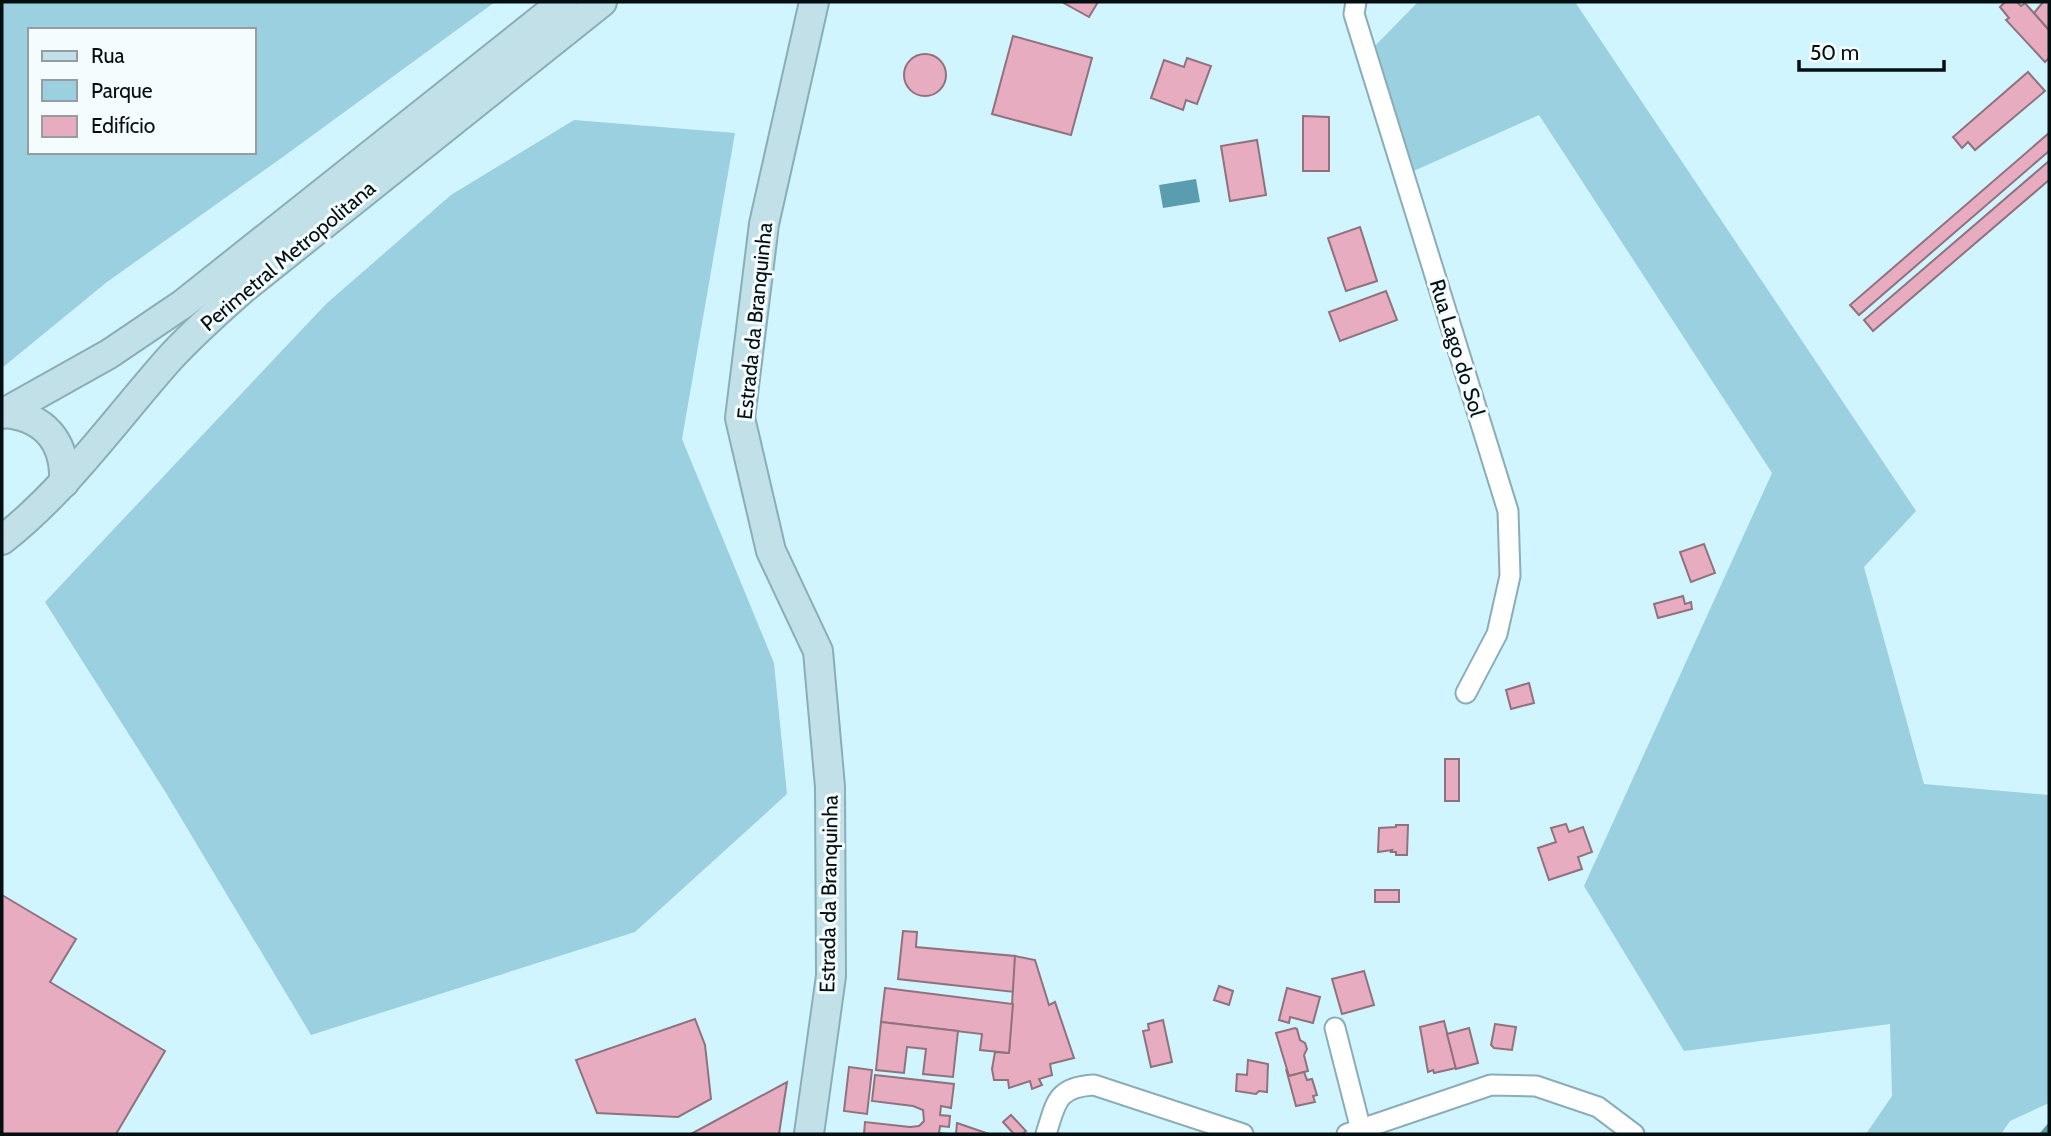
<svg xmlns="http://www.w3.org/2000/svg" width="2051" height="1136" viewBox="0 0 2051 1136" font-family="Cabin,sans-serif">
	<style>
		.green { fill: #9ad0df; fill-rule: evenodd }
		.water { fill: #5a9dae }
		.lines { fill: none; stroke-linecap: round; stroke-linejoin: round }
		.stream { stroke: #5a9dae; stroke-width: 6 }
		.building { fill: #e7acc0; stroke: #90727c; stroke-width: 2 }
		.street-casing { stroke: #8aadb6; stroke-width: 23 }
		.secondary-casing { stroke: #8aadb6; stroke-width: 32 }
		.street { stroke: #fff; stroke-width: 19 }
		.secondary { stroke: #c1e0e7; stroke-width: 28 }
		.labels { text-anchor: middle; stroke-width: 6; stroke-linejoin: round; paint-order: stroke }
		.street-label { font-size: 21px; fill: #040f12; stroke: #f5fcfe }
	</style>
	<rect width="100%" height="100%" fill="#d0f5ff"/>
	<!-- green -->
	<g class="green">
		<path d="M 2,2 L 495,2 L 287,154 L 107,282 L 2,368 ZM 30,30 L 254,30 L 254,152 L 30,152 Z"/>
		<path d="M 1418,2 L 1575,2 L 1916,511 L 1864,567 L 1924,784 L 2049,795 L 2049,1103 L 2010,1121 L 2001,1134 L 1866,1134 L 1892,1096 L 1890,1024 L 1684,1051 L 1584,886 L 1772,473 L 1539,115 L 1407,174 L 1373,48 Z"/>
		<path d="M 574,120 L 735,133 L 682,439 L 774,663 L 787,794 L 635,932 L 311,1035 L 166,793 L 45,602 L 326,304 L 451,195 Z"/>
	</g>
	<!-- water -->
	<path class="water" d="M 1196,179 L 1200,202 L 1163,208 L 1159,185 Z"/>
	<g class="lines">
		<!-- stream -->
		<path class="stream" d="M 2043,1134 L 2049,1127"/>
	</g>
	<!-- building -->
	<g class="building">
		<path d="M 1062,2 L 1098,2 L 1089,17 Z"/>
		<path d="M 2005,2 L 2017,2 L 2021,6 L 2025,3 L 2049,30 L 2049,58 L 2045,62 L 2006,20 L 2009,18 L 2000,7 Z"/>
		<path d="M 2043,2 L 2049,2 L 2049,30 L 2034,13 Z"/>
		<path d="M 1013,36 L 1092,58 L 1071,135 L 992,114 Z"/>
		<circle cx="925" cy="75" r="21"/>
		<path d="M 1187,58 L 1211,66 L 1197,104 L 1186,100 L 1183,110 L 1151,98 L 1164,60 L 1184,67 Z"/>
		<path d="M 2028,72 L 2045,91 L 1975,150 L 1968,142 L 1962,148 L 1953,137 Z"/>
		<path d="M 1303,116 L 1329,117 L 1329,171 L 1303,171 Z"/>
		<path d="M 2049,133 L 2049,151 L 1859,315 L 1850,305 Z"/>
		<path d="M 1257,140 L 1266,195 L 1230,201 L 1221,146 Z"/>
		<path d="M 2049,161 L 2049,180 L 1873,331 L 1864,320 Z"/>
		<path d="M 1360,227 L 1377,281 L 1346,291 L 1328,238 Z"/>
		<path d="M 1386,291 L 1397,320 L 1340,341 L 1329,312 Z"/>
		<path d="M 1704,544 L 1715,573 L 1691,582 L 1680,552 Z"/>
		<path d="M 1683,596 L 1685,604 L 1691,602 L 1692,609 L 1658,618 L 1654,604 Z"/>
		<path d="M 1529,683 L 1534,703 L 1511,709 L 1506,690 Z"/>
		<rect x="1445" y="759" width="14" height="42"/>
		<path d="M 1566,824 L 1569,832 L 1583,827 L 1592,852 L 1578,857 L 1582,869 L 1549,880 L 1538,848 L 1556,842 L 1551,828 Z"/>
		<path d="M 1396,825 L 1408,825 L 1407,855 L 1396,855 L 1396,852 L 1391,852 L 1392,850 L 1378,852 L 1379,828 L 1396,827 Z"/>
		<rect x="1375" y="890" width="24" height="12"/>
		<path d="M 2,895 L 76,939 L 50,982 L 165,1051 L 116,1134 L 2,1134 Z"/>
		<path d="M 903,931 L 917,932 L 916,947 L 1015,956 L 1014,992 L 898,979 Z"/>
		<path d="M 1015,956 L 1035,960 L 1049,1005 L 1055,1002 L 1074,1058 L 1050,1064 L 1052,1075 L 1039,1079 L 1042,1085 L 1032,1089 L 1030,1081 L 1009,1088 L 1008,1080 L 994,1080 L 992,1069 L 995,1052 L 1009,1053 Z"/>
		<path d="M 1364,971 L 1374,1005 L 1342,1014 L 1332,979 Z"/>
		<path d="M 1219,986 L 1233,991 L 1229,1005 L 1214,1000 Z"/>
		<path d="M 885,988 L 1013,1004 L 1009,1053 L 980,1050 L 982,1034 L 881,1022 Z"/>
		<path d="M 1287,988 L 1320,997 L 1313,1023 L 1290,1017 L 1289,1023 L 1279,1020 Z"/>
		<path d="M 695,1019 L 705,1045 L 711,1099 L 678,1117 L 597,1113 L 576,1060 Z"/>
		<path d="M 1163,1020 L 1172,1062 L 1151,1067 L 1143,1031 L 1149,1030 L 1148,1024 Z"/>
		<path d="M 1444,1021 L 1456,1068 L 1434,1073 L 1433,1070 L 1428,1072 L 1420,1027 Z"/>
		<path d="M 881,1022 L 958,1031 L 953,1077 L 923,1074 L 926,1049 L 907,1047 L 904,1073 L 876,1070 Z"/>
		<path d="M 1495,1024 L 1516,1027 L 1512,1050 L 1494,1048 L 1491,1045 Z"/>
		<path d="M 1295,1028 L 1297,1029 L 1300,1040 L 1305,1043 L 1307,1049 L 1304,1055 L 1308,1071 L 1289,1076 L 1276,1033 Z"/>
		<path d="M 1469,1028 L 1478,1063 L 1456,1069 L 1447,1034 Z"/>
		<path d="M 1248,1060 L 1268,1064 L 1267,1092 L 1259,1091 L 1256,1094 L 1236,1091 L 1237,1074 L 1247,1075 Z"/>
		<path d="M 849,1067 L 872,1070 L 867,1114 L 844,1111 Z"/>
		<path d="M 1286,1069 L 1289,1076 L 1304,1072 L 1307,1080 L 1312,1079 L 1317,1095 L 1313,1096 L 1315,1102 L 1296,1106 Z"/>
		<path d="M 875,1075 L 954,1084 L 951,1108 L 941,1106 L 940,1115 L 950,1116 L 949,1127 L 940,1126 L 939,1133 L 949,1134 L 864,1134 L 865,1122 L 910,1127 L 919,1126 L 924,1121 L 923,1110 L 913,1106 L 872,1101 Z"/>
		<path d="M 787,1082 L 779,1134 L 691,1134 Z"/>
		<path d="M 1011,1115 L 1026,1131 L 1022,1134 L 1014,1134 L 1003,1122 Z"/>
		<path d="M 957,1123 L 989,1134 L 956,1134 Z"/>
	</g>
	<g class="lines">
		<!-- street casing -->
		<g class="street-casing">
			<g id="street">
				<path d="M 1356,2 L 1354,14 L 1508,511 L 1510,576 L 1497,634 L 1466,693"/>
				<path d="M 1335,1028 L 1361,1130"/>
				<path d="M 1046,1134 C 1056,1103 1056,1087 1094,1085 L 1243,1134"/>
				<path d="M 1347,1134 L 1491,1085 L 1536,1086 L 1598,1107 L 1634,1134"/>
			</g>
		</g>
		<!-- secondary casing -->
		<g class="secondary-casing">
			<g id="secondary">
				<path d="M 3,413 C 44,416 66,441 64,483"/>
				<path d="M 2,414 L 109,354 L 183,304 L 563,2"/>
				<path d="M 2,540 C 67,489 115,420 170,358 C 193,333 219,310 244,288 L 602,2"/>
				<path d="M 809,1134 L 831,976 L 830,787 L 818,651 L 771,551 L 740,418 L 764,224 L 814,2"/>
			</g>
		</g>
		<!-- street -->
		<use href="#street" class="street"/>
		<!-- secondary -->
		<use href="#secondary" class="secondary"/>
	</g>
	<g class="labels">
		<!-- street labels -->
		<g class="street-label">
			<text transform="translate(288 256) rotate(-40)" y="7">Perimetral Metropolitana</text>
			<text transform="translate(755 321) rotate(-84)" y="7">Estrada da Branquinha</text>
			<text transform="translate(1457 348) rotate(73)" y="7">Rua Lago do Sol</text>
			<text transform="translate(829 894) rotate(-89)" y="7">Estrada da Branquinha</text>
		</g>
	</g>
	<!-- border -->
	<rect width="2051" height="1136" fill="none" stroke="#040f12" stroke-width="7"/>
	<!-- legend -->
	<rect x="28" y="28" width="228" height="126" fill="#f5fcfe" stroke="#959da0" stroke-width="2"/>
	<rect x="42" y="51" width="35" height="10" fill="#c1e0e7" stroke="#959da0" stroke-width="2"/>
	<text x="91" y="63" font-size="21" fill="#040f12">Rua</text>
	<rect x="42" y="80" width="35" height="21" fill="#9ad0df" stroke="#959da0" stroke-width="2"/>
	<text x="91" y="98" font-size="21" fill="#040f12">Parque</text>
	<rect x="42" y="116" width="35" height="21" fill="#e7acc0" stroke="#959da0" stroke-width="2"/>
	<text x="91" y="133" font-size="21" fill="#040f12">Edifício</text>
	<!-- scale -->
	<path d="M1799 60v10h145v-10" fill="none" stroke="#040f12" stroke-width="3.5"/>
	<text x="1810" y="60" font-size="21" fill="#040f12" stroke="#f5fcfe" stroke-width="5" paint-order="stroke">50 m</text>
</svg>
